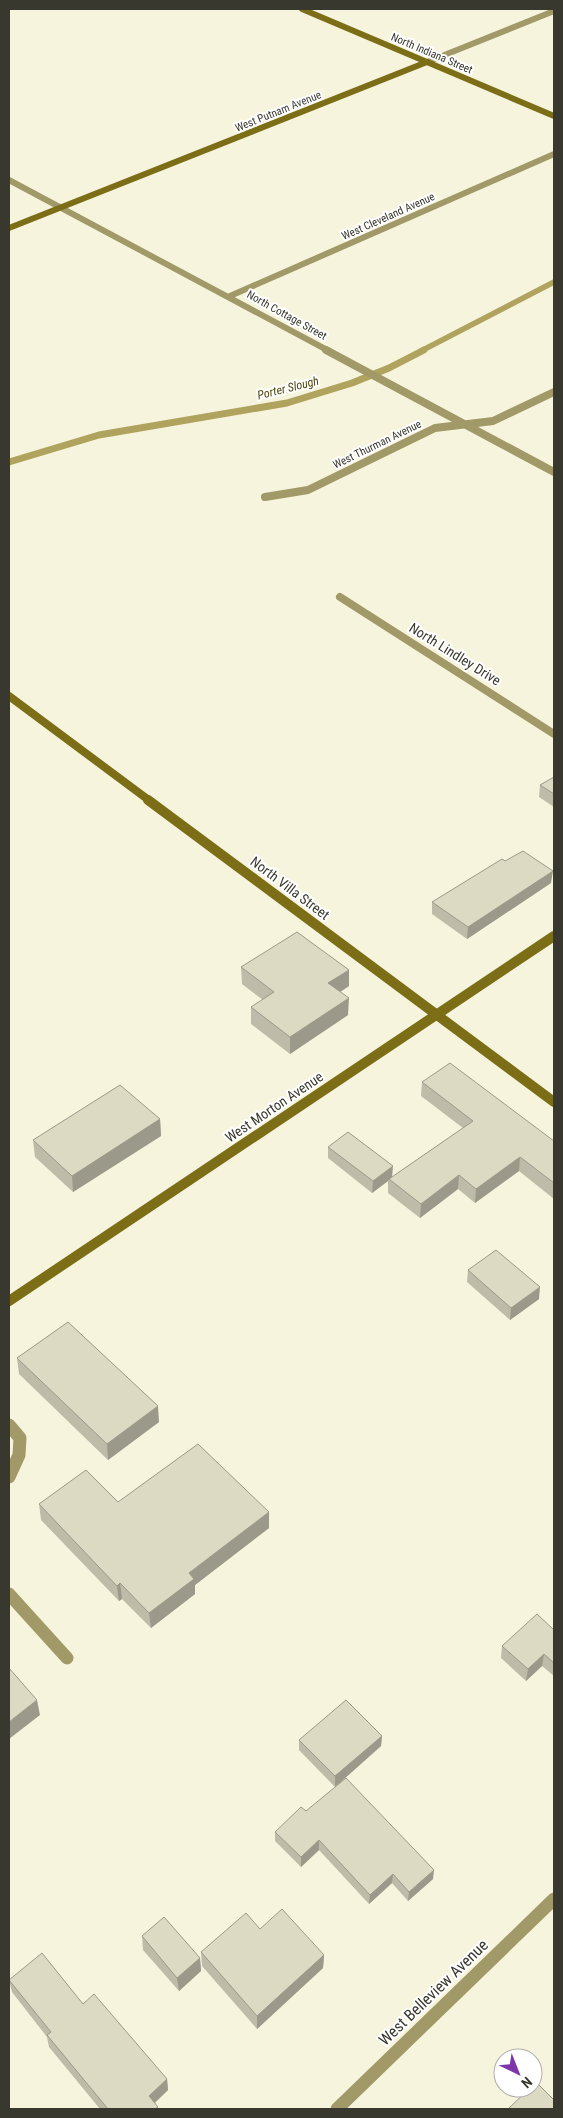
<svg xmlns="http://www.w3.org/2000/svg" width="563" height="2118" viewBox="0 0 563 2118" font-family="'Roboto Condensed',sans-serif">
	<style>
		.lines { fill: none; stroke-linecap: round; stroke-linejoin: round }
		.stream-far1 { stroke: #afa35e; stroke-width: 5.5 }
		.stream { stroke: #afa35e; stroke-width: 7 }
		.street-far2 { stroke: #a29968; stroke-width: 6 }
		.street-far1 { stroke: #a29968; stroke-width: 8 }
		.street { stroke: #a29968; stroke-width: 13 }
		.secondary-far2 { stroke: #7c6e17; stroke-width: 6 }
		.secondary-far1 { stroke: #7c6e17; stroke-width: 8 }
		.secondary { stroke: #7c6e17; stroke-width: 10 }
		.wall { fill: #bebba9 }
		.shaded-wall { fill: #9b9989 }
		.building { fill: #dddac4; stroke: #9b9989 }
		.labels { text-anchor: middle; stroke-width: 4; stroke-linejoin: round; paint-order: stroke }
		.far-street-label { font-size: 11px; fill: #39382f; stroke: #fff }
		.far-water-label { font-size: 12px; font-style: italic; fill: #4e450e; stroke: #fff }
		.street-label { font-size: 14px; fill: #39382f; stroke: #fff }
		.near-street-label { font-size: 16px; fill: #39382f; stroke: #fff }
	</style>
	<rect width="100%" height="100%" fill="#f7f4de"/>
	<g class="lines">
		<!-- stream-far1 -->
		<path class="stream-far1" d="M 421,351 L 554,282"/>
		<!-- stream -->
		<path class="stream" d="M 9,462 L 99,435 L 287,403 L 352,383 L 389,368 L 424,350"/>
		<!-- street-far2 -->
		<g class="street-far2">
			<path d="M 427,62 L 554,11"/>
			<path d="M 9,180 L 329,351"/>
			<path d="M 230,296 L 554,154"/>
		</g>
		<!-- street-far1 -->
		<g class="street-far1">
			<path d="M 326,350 L 554,472"/>
			<path d="M 265,497 L 308,490 L 435,428 L 493,421 L 554,392"/>
			<path d="M 340,597 L 554,734"/>
		</g>
		<!-- street -->
		<g class="street">
			<path d="M 9,1425 L 20,1438 L 19,1455 L 9,1477"/>
			<path d="M 9,1594 L 67,1658"/>
			<path d="M 337,2109 L 554,1899"/>
		</g>
		<!-- secondary-far2 -->
		<g class="secondary-far2">
			<path d="M 302,9 L 554,116"/>
			<path d="M 9,228 L 427,62"/>
		</g>
		<!-- secondary-far1 -->
		<path class="secondary-far1" d="M 9,696 L 150,801"/>
		<!-- secondary -->
		<g class="secondary">
			<path d="M 148,800 L 554,1102"/>
			<path d="M 9,1301 L 554,936"/>
		</g>
	</g>
	<!-- wall -->
	<g class="wall">
		<path d="M 554,777 L 554,807 L 539,797 L 540,785 Z"/>
		<path d="M 505,861 L 551,883 L 467,939 L 432,914 L 432,902 Z"/>
		<path d="M 241,967 L 349,970 L 349,986 L 340,992 L 348,1015 L 290,1054 L 251,1024 L 251,1007 L 263,1000 L 242,984 Z"/>
		<path d="M 554,1006 L 554,1018 L 553,1017 Z"/>
		<path d="M 422,1082 L 554,1141 L 554,1199 L 519,1171 L 475,1203 L 458,1189 L 420,1218 L 388,1193 L 388,1181 L 372,1193 L 328,1158 L 328,1147 L 392,1177 L 463,1128 L 421,1096 Z"/>
		<path d="M 160,1119 L 161,1136 L 73,1192 L 35,1157 L 33,1140 Z"/>
		<path d="M 468,1270 L 539,1299 L 510,1320 L 467,1282 Z"/>
		<path d="M 17,1358 L 159,1422 L 108,1460 L 19,1374 Z"/>
		<path d="M 118,1502 L 269,1528 L 195,1585 L 195,1594 L 151,1628 L 122,1599 L 119,1601 L 41,1520 L 39,1504 Z"/>
		<path d="M 554,1630 L 554,1676 L 542,1666 L 526,1681 L 501,1658 L 502,1646 Z"/>
		<path d="M 382,1736 L 381,1746 L 335,1787 L 299,1750 L 299,1740 Z"/>
		<path d="M 306,1811 L 433,1879 L 408,1901 L 392,1883 L 369,1904 L 319,1850 L 301,1867 L 275,1841 L 275,1832 Z"/>
		<path d="M 260,1929 L 324,1955 L 323,1968 L 257,2029 L 202,1966 L 201,1952 Z"/>
		<path d="M 142,1936 L 200,1958 L 201,1971 L 179,1991 L 143,1950 Z"/>
		<path d="M 9,1980 L 167,2079 L 168,2090 L 155,2103 L 158,2109 L 100,2109 L 49,2047 L 47,2037 L 12,1992 Z"/>
	</g>
	<!-- shaded-wall -->
	<g class="shaded-wall">
		<path d="M 553,871 L 551,883 L 467,939 L 468,927 Z"/>
		<path d="M 349,970 L 349,986 L 328,1000 L 328,983 Z"/>
		<path d="M 349,998 L 348,1015 L 290,1054 L 290,1037 Z"/>
		<path d="M 160,1119 L 161,1136 L 73,1192 L 72,1176 Z"/>
		<path d="M 520,1157 L 519,1171 L 475,1203 L 476,1189 Z"/>
		<path d="M 393,1166 L 392,1178 L 389,1179 L 388,1181 L 372,1193 L 373,1181 Z"/>
		<path d="M 459,1175 L 458,1189 L 420,1218 L 421,1204 Z"/>
		<path d="M 540,1287 L 539,1299 L 510,1320 L 511,1308 Z"/>
		<path d="M 158,1406 L 159,1422 L 108,1460 L 107,1444 Z"/>
		<path d="M 269,1512 L 269,1528 L 195,1585 L 195,1594 L 151,1628 L 149,1613 L 189,1573 Z"/>
		<path d="M 120,1583 L 122,1599 L 119,1601 L 117,1586 Z"/>
		<path d="M 544,1654 L 542,1666 L 526,1681 L 528,1669 Z"/>
		<path d="M 37,1700 L 40,1715 L 9,1739 L 9,1722 Z"/>
		<path d="M 382,1736 L 381,1746 L 335,1787 L 335,1776 Z"/>
		<path d="M 319,1840 L 319,1850 L 301,1867 L 301,1857 Z"/>
		<path d="M 434,1870 L 433,1879 L 408,1901 L 409,1892 Z"/>
		<path d="M 393,1874 L 392,1883 L 369,1904 L 370,1895 Z"/>
		<path d="M 324,1955 L 323,1968 L 257,2029 L 257,2016 Z"/>
		<path d="M 200,1958 L 201,1971 L 179,1991 L 177,1978 Z"/>
		<path d="M 167,2079 L 168,2090 L 150,2107 L 149,2096 Z"/>
	</g>
	<!-- building -->
	<g class="building">
		<path d="M 554,777 L 554,794 L 540,785 Z"/>
		<path d="M 523,851 L 553,871 L 468,927 L 432,902 L 502,859 L 505,861 Z"/>
		<path d="M 297,932 L 349,970 L 328,983 L 349,998 L 290,1037 L 251,1007 L 274,992 L 241,967 Z"/>
		<path d="M 450,1063 L 554,1141 L 554,1183 L 520,1157 L 476,1189 L 459,1175 L 421,1204 L 389,1179 L 473,1121 L 422,1082 Z"/>
		<path d="M 120,1085 L 160,1119 L 72,1176 L 33,1140 Z"/>
		<path d="M 348,1132 L 393,1166 L 373,1181 L 328,1147 Z"/>
		<path d="M 496,1250 L 540,1287 L 511,1308 L 468,1270 Z"/>
		<path d="M 68,1322 L 158,1406 L 107,1444 L 17,1358 Z"/>
		<path d="M 198,1444 L 269,1512 L 189,1573 L 194,1579 L 149,1613 L 120,1583 L 117,1586 L 39,1504 L 86,1470 L 118,1502 Z"/>
		<path d="M 537,1614 L 554,1630 L 554,1663 L 544,1654 L 528,1669 L 502,1646 Z"/>
		<path d="M 9,1668 L 37,1700 L 9,1722 Z"/>
		<path d="M 346,1700 L 382,1736 L 335,1776 L 299,1740 Z"/>
		<path d="M 346,1778 L 434,1870 L 409,1892 L 393,1874 L 370,1895 L 319,1840 L 301,1857 L 275,1832 L 301,1807 L 306,1811 Z"/>
		<path d="M 282,1909 L 324,1955 L 257,2016 L 201,1952 L 246,1913 L 260,1929 Z"/>
		<path d="M 164,1917 L 200,1958 L 177,1978 L 142,1936 Z"/>
		<path d="M 42,1953 L 83,2004 L 94,1994 L 167,2079 L 149,2096 L 158,2107 L 155,2109 L 108,2109 L 47,2035 L 51,2032 L 9,1980 Z"/>
		<path d="M 536,2082 L 554,2100 L 554,2109 L 508,2109 L 530,2088 L 533,2088 L 533,2085 Z"/>
	</g>
	<g class="labels">
		<!-- far-street labels -->
		<g class="far-street-label">
			<text transform="translate(432 53) rotate(23)" y="4">North Indiana Street</text>
			<text transform="translate(278 111) rotate(-22)" y="4">West Putnam Avenue</text>
			<text transform="translate(388 216) rotate(-24)" y="4">West Cleveland Avenue</text>
			<text transform="translate(287 315) rotate(29)" y="4">North Cottage Street</text>
			<text transform="translate(377 444) rotate(-26)" y="4">West Thurman Avenue</text>
		</g>
		<!-- far-water labels -->
		<g class="far-water-label">
			<text transform="translate(288 388) rotate(-14)" y="4">Porter Slough</text>
		</g>
		<!-- street labels -->
		<g class="street-label">
			<text transform="translate(455 654) rotate(32)" y="5">North Lindley Drive</text>
			<text transform="translate(290 888) rotate(37)" y="5">North Villa Street</text>
			<text transform="translate(274 1107) rotate(-34)" y="5">West Morton Avenue</text>
		</g>
		<!-- near-street labels -->
		<g class="near-street-label">
			<text transform="translate(433 1992) rotate(-44)" y="6">West Belleview Avenue</text>
		</g>
	</g>
	<!-- border -->
	<rect width="563" height="2118" fill="none" stroke="#39382f" stroke-width="20"/>
	<!-- north arrow -->
	<g transform="translate(518 2073) rotate(137)"><circle r="24" fill="#ffffff" stroke="#b0afac"/>
	<path d="M0-4L9 19L0 12L-9 19Z" fill="#7d36a9"/>
	<text y="-8" font-size="14" font-weight="bold" text-anchor="middle" fill="#39382f">N</text>
	</g>
</svg>
